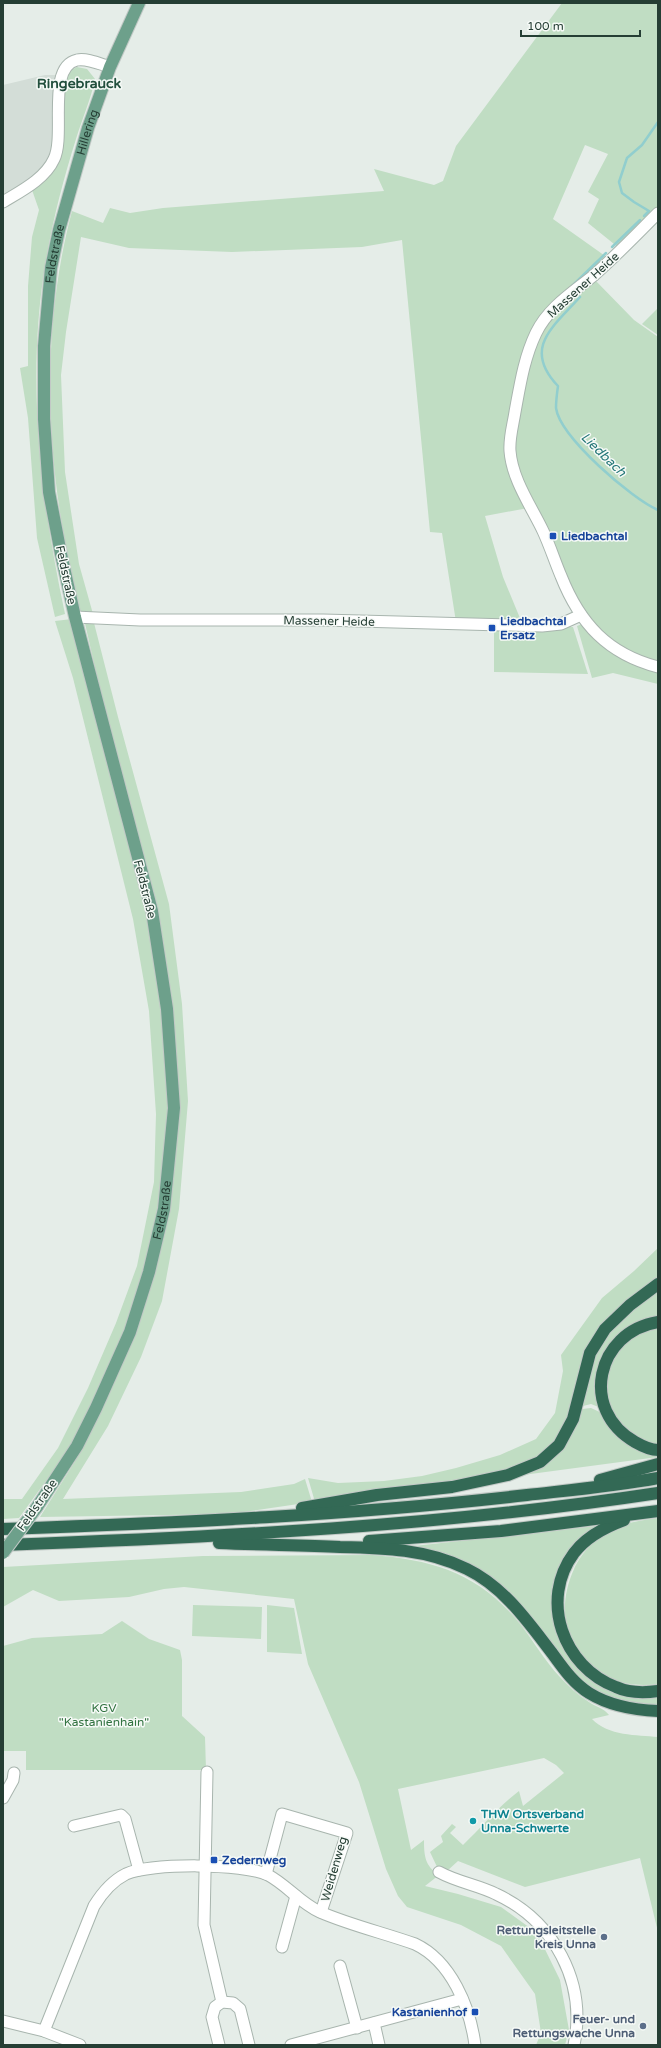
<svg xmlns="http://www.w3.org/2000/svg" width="661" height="2048" viewBox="0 0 661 2048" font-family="'Varela Round',sans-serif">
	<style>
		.built { fill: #d3ddd7 }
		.green { fill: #c0ddc3 }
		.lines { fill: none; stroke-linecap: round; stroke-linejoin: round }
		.stream { stroke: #91cece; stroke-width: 2.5 }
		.minor-casing { stroke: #a8b5ae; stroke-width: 13 }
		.major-casing { stroke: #c2c9c6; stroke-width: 14 }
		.highway-casing { stroke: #c2c9c6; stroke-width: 14 }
		.minor { stroke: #fff; stroke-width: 11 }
		.major { stroke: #6da08b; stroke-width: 12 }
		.highway { stroke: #336955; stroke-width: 12 }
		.major-bridge-casing { stroke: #c2c9c6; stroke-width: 14; stroke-linecap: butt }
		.major-bridge { stroke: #6da08b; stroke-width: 12 }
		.transit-dot { fill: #1a4fb4; stroke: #f6faf7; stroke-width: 1.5 }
		.culture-dot { fill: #0f9aa8; stroke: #f6faf7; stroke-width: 1.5 }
		.service-dot { fill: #5c6f8a; stroke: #f6faf7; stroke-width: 1.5 }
		.labels { text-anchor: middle; stroke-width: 3; stroke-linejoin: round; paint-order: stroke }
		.street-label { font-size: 12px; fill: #253e34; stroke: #f6faf7 }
		.transit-label { font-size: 12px; font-weight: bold; fill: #164399; stroke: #f6faf7; text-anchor: start }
		.park-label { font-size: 12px; fill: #327341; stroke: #f6faf7 }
		.culture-label { font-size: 12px; font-weight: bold; fill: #0d838f; stroke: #f6faf7; text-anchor: start }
		.service-label { font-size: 12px; font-weight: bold; fill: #4e5e75; stroke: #f6faf7; text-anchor: end }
		.water-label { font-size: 13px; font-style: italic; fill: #237677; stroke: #f6faf7 }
		.quarter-label { font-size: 14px; font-weight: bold; fill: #224f3d; stroke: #f6faf7 }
	</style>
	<rect width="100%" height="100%" fill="#e5ede8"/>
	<!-- built -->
	<path class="built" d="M 45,75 L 56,75 L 54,151 L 41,171 L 3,199 L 3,85 Z"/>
	<!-- green -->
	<g class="green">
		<path d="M 562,3 L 658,3 L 658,209 L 619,248 L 588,223 L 599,199 L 588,192 L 608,154 L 585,145 L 553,219 L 608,258 L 541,317 L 507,440 L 528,508 L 485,516 L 503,577 L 522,623 L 456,622 L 442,533 L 430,532 L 402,240 L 362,247 L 232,252 L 129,248 L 81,237 L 66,332 L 61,375 L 65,472 L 79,564 L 93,614 L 81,615 C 47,483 37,343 72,211 L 103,223 L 110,208 L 130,213 L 163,208 L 384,191 L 374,169 L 434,185 L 443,181 L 456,146 Z"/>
		<path d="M 77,67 L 87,69 L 95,79 C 91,99 82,119 76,139 C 63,180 52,223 45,266 C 26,383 41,500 65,614 L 55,617 L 37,538 L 28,418 L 20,368 L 28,366 L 28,286 L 32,237 L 39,210 L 32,190 L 61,153 L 64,139 L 63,87 L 67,72 Z"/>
		<path d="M 594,279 L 634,320 L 658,337 L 658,664 L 645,660 L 602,635 L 574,596 L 519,477 L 513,450 L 526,366 L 546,322 Z"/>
		<path d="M 658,308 L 658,335 L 642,324 Z"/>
		<path d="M 72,619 L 146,912 L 162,1009 L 169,1112 L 158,1206 L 145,1269 L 126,1332 L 94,1404 L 64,1456 L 19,1518 L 3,1519 L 3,1499 L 22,1499 L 58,1448 L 88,1388 L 116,1323 L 137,1266 L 154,1182 L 156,1114 L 149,1011 L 133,919 L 73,678 L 55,621 Z"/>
		<path d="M 84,619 L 93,619 L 118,717 L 169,904 L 182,1004 L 188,1101 L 179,1209 L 162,1301 L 141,1357 L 108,1426 L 63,1499 L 241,1492 L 294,1484 L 305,1479 L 312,1502 L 230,1514 L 40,1517 L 74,1463 L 100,1413 L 169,1209 L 172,1008 Z"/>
		<path d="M 582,624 L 658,671 L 658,684 L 613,673 L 592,678 L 577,626 Z"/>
		<path d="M 494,627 L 573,627 L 588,674 L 494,672 Z"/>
		<path d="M 658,1248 L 658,1278 L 602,1327 L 570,1418 L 556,1443 L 539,1458 L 507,1473 L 315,1502 L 308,1478 L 338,1483 L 384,1481 L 422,1476 L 456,1468 L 500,1455 L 536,1439 L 555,1413 L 563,1371 L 561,1355 L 602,1298 L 634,1271 Z"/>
		<path d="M 658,1289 L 658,1316 L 635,1323 L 611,1344 L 601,1408 L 591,1404 L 579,1407 L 593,1355 L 607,1332 Z"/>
		<path d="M 658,1325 L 658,1447 L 642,1442 L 619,1425 L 607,1401 L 608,1365 L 628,1338 Z"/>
		<path d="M 591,1408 L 604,1414 L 658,1454 L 658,1457 L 523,1475 L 542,1464 L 577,1413 L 582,1409 Z"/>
		<path d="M 658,1518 L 658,1684 C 641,1686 627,1685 610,1679 C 604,1677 599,1671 594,1667 C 562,1641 558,1605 574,1569 C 580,1555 595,1538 608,1531 C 624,1523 641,1520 658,1518 Z"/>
		<path d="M 596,1526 L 568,1554 L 553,1610 L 556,1633 L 563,1647 L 576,1666 L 598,1685 L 624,1695 L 647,1698 L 658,1697 L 658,1708 L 605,1698 L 579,1681 L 508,1590 L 480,1571 L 405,1547 Z"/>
		<path d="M 372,1555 C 435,1560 480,1574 521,1625 C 534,1642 545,1661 559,1676 C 568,1686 578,1695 589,1702 C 596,1707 604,1708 609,1715 L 592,1719 C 608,1736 637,1735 658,1737 L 658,1932 L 640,1858 L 525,1887 L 458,1861 L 447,1871 L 438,1869 L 430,1852 L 443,1842 L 441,1836 L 452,1824 L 456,1827 L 450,1833 L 463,1845 C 482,1827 498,1807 519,1791 L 523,1806 L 564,1773 L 556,1765 L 544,1758 L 398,1789 L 411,1850 L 424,1840 C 424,1856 425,1866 439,1875 L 425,1886 L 458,1894 L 501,1907 L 537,1933 L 560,1980 L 569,2030 L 565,2045 L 536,2045 L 541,2033 L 535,1994 L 501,1946 L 461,1925 L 407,1907 L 398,1896 L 386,1869 L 359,1782 L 308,1664 L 294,1599 L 184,1587 L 164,1589 L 129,1597 L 59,1601 L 33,1590 L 3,1607 L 3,1567 L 203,1556 Z"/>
		<path d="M 193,1605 L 262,1607 L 261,1639 L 192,1636 Z"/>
		<path d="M 267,1605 L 294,1608 L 302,1654 L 267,1652 Z"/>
		<path d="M 122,1621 L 149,1639 L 180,1650 L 182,1660 L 182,1716 L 205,1737 L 206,1770 L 26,1770 L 26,1751 L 3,1751 L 3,1660 L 83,1660 L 3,1660 L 3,1646 L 32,1638 L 102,1634 Z"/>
	</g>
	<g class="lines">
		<!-- stream -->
		<g class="stream">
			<path d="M 644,216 L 649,211 L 634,202 L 622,193 L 619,182 L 627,158 L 642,145 L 658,122"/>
			<path d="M 612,247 L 640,220"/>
			<path d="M 572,286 L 606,253"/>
			<path d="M 580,297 C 553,327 522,348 558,386 C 557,393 556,401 556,408 C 560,437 632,499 658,510"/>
		</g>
		<!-- minor casing -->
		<g class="minor-casing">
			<g id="minor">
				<path d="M 3,202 C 21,191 45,179 54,159 C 66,135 46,67 77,60 C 87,58 100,64 110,67"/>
				<path d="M 658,213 C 637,234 616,256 593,276 C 572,293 548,308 536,333 C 524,358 520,385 515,412 C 513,425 509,438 510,451 C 512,479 531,506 543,531 C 550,546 555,562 561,576 C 580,624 608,654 658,667"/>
				<path d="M 75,617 L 140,620 L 323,620 L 542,626 L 561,624 L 581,615"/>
				<path d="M 207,1772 L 204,1925 L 222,2002"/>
				<path d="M 3,1798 L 13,1780 L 14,1773"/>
				<path d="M 74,1826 L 121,1815 L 125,1819 L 139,1870"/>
				<path d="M 439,1872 C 457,1882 478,1885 496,1894 C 554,1921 587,1982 574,2045"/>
				<path d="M 266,1874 L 282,1814 L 347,1833 L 321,1912"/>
				<path d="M 282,1947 L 296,1896"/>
				<path d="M 340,1966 L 357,2028"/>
				<path d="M 3,2021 L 44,2031 L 80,2045"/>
				<path d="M 374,2023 L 379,2045"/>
				<path d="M 44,2031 L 94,1906 C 102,1893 112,1881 126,1874 C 151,1863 243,1863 268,1875 C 287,1885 300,1903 320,1912 C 350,1925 384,1933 415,1944 C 451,1961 470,2007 475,2045"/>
				<path d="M 219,2045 L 212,2017 L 215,2007 L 222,2002 L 233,2003 L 240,2009 L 249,2045"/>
				<path d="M 291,2045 L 462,1999"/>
			</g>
		</g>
		<!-- major casing -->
		<g class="major-casing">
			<g id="major">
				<path id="s1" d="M 37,1507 L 77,1446 L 96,1408 L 130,1332 L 149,1272 L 164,1209 L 174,1108 L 167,1009 L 152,911 L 75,617 L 61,554 L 49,492 L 44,419 L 44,346 L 51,268 L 59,230 L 88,128 L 110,67 L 139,3"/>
			</g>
		</g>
		<!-- highway casing -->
		<g class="highway-casing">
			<g id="highway">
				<path d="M 658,1322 C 596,1332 579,1410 635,1442 C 642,1446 650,1450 658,1450"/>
				<path d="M 600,1480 L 658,1464"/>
				<path d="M 302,1508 L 377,1495 L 452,1487 L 508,1475 L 540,1462 L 559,1445 L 573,1419 L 590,1353 L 605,1329 L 630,1305 L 658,1284"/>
				<path d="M 624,1520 C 605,1527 586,1537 574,1553 C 539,1600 563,1667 616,1687 C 629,1693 644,1693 658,1691"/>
				<path d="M 3,1529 C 178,1523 353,1515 527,1495 C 571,1490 615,1486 658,1478"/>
				<path d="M 369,1541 L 501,1531 L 658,1511"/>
				<path d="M 219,1543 C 259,1545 300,1545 340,1547 C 384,1548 427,1549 467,1569 C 504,1587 528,1622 552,1653 C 563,1668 573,1683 589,1693 C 610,1706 633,1710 658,1711"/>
				<path d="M 3,1545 C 222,1537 441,1526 658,1493"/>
			</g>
		</g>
		<!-- minor -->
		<use href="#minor" class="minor"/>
		<!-- major -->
		<use href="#major" class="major"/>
		<!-- highway -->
		<use href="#highway" class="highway"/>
		<!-- major-bridge casing -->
		<g class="major-bridge-casing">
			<path id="major-bridge" d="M 3,1553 L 37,1507"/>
		</g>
		<!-- major-bridge -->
		<use href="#major-bridge" class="major-bridge"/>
	</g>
	<!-- markers -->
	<g class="transit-dot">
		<rect x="549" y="532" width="8" height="8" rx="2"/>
		<rect x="488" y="624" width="8" height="8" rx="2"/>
		<rect x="210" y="1856" width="8" height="8" rx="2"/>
		<rect x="471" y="2008" width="8" height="8" rx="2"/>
	</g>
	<circle class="culture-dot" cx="473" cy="1821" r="4"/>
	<g class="service-dot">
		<circle cx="604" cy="1937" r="4"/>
		<circle cx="643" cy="2026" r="4"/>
	</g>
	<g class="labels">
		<!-- street labels -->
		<g class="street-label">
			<text dy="4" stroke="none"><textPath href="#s1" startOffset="1423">Hillering</textPath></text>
			<text dy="4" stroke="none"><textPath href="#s1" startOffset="1297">Feldstraße</textPath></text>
			<text transform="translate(583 285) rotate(-42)" y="4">Massener Heide</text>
			<text transform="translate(66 575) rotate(78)" y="4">Feldstraße</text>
			<text transform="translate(329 621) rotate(1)" y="4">Massener Heide</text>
			<text transform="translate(145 889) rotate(76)" y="4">Feldstraße</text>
			<text dy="4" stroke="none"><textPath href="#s1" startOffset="325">Feldstraße</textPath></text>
			<text transform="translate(37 1505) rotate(-55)" y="4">Feldstraße</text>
			<text transform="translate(334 1869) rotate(-74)" y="4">Weidenweg</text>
		</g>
		<!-- transit labels -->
		<g class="transit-label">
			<text x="561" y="540">Liedbachtal</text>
			<text x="500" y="625">Liedbachtal<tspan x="500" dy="14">Ersatz</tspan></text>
			<text x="222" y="1864">Zedernweg</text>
			<text x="467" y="2016" text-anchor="end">Kastanienhof</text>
		</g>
		<!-- park labels -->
		<g class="park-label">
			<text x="104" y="1712">KGV<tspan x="104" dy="14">"Kastanienhain"</tspan></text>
		</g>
		<!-- culture labels -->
		<g class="culture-label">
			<text x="481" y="1818">THW Ortsverband<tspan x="481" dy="14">Unna-Schwerte</tspan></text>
		</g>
		<!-- service labels -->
		<g class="service-label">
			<text x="596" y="1934">Rettungsleitstelle<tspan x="596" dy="14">Kreis Unna</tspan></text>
			<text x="635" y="2023">Feuer- und<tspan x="635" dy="14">Rettungswache Unna</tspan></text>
		</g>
		<!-- water labels -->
		<g class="water-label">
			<text transform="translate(604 454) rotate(44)" y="5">Liedbach</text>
		</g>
		<!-- quarter labels -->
		<g class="quarter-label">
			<text x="79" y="88">Ringebrauck</text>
		</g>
	</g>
	<!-- border -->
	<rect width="661" height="2048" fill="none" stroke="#253e34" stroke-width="8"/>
	<!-- scale -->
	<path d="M521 30v6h119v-6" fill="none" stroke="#253e34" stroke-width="2"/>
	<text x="527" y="30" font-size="12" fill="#253e34" stroke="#f6faf7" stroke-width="3" paint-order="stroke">100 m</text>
</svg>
